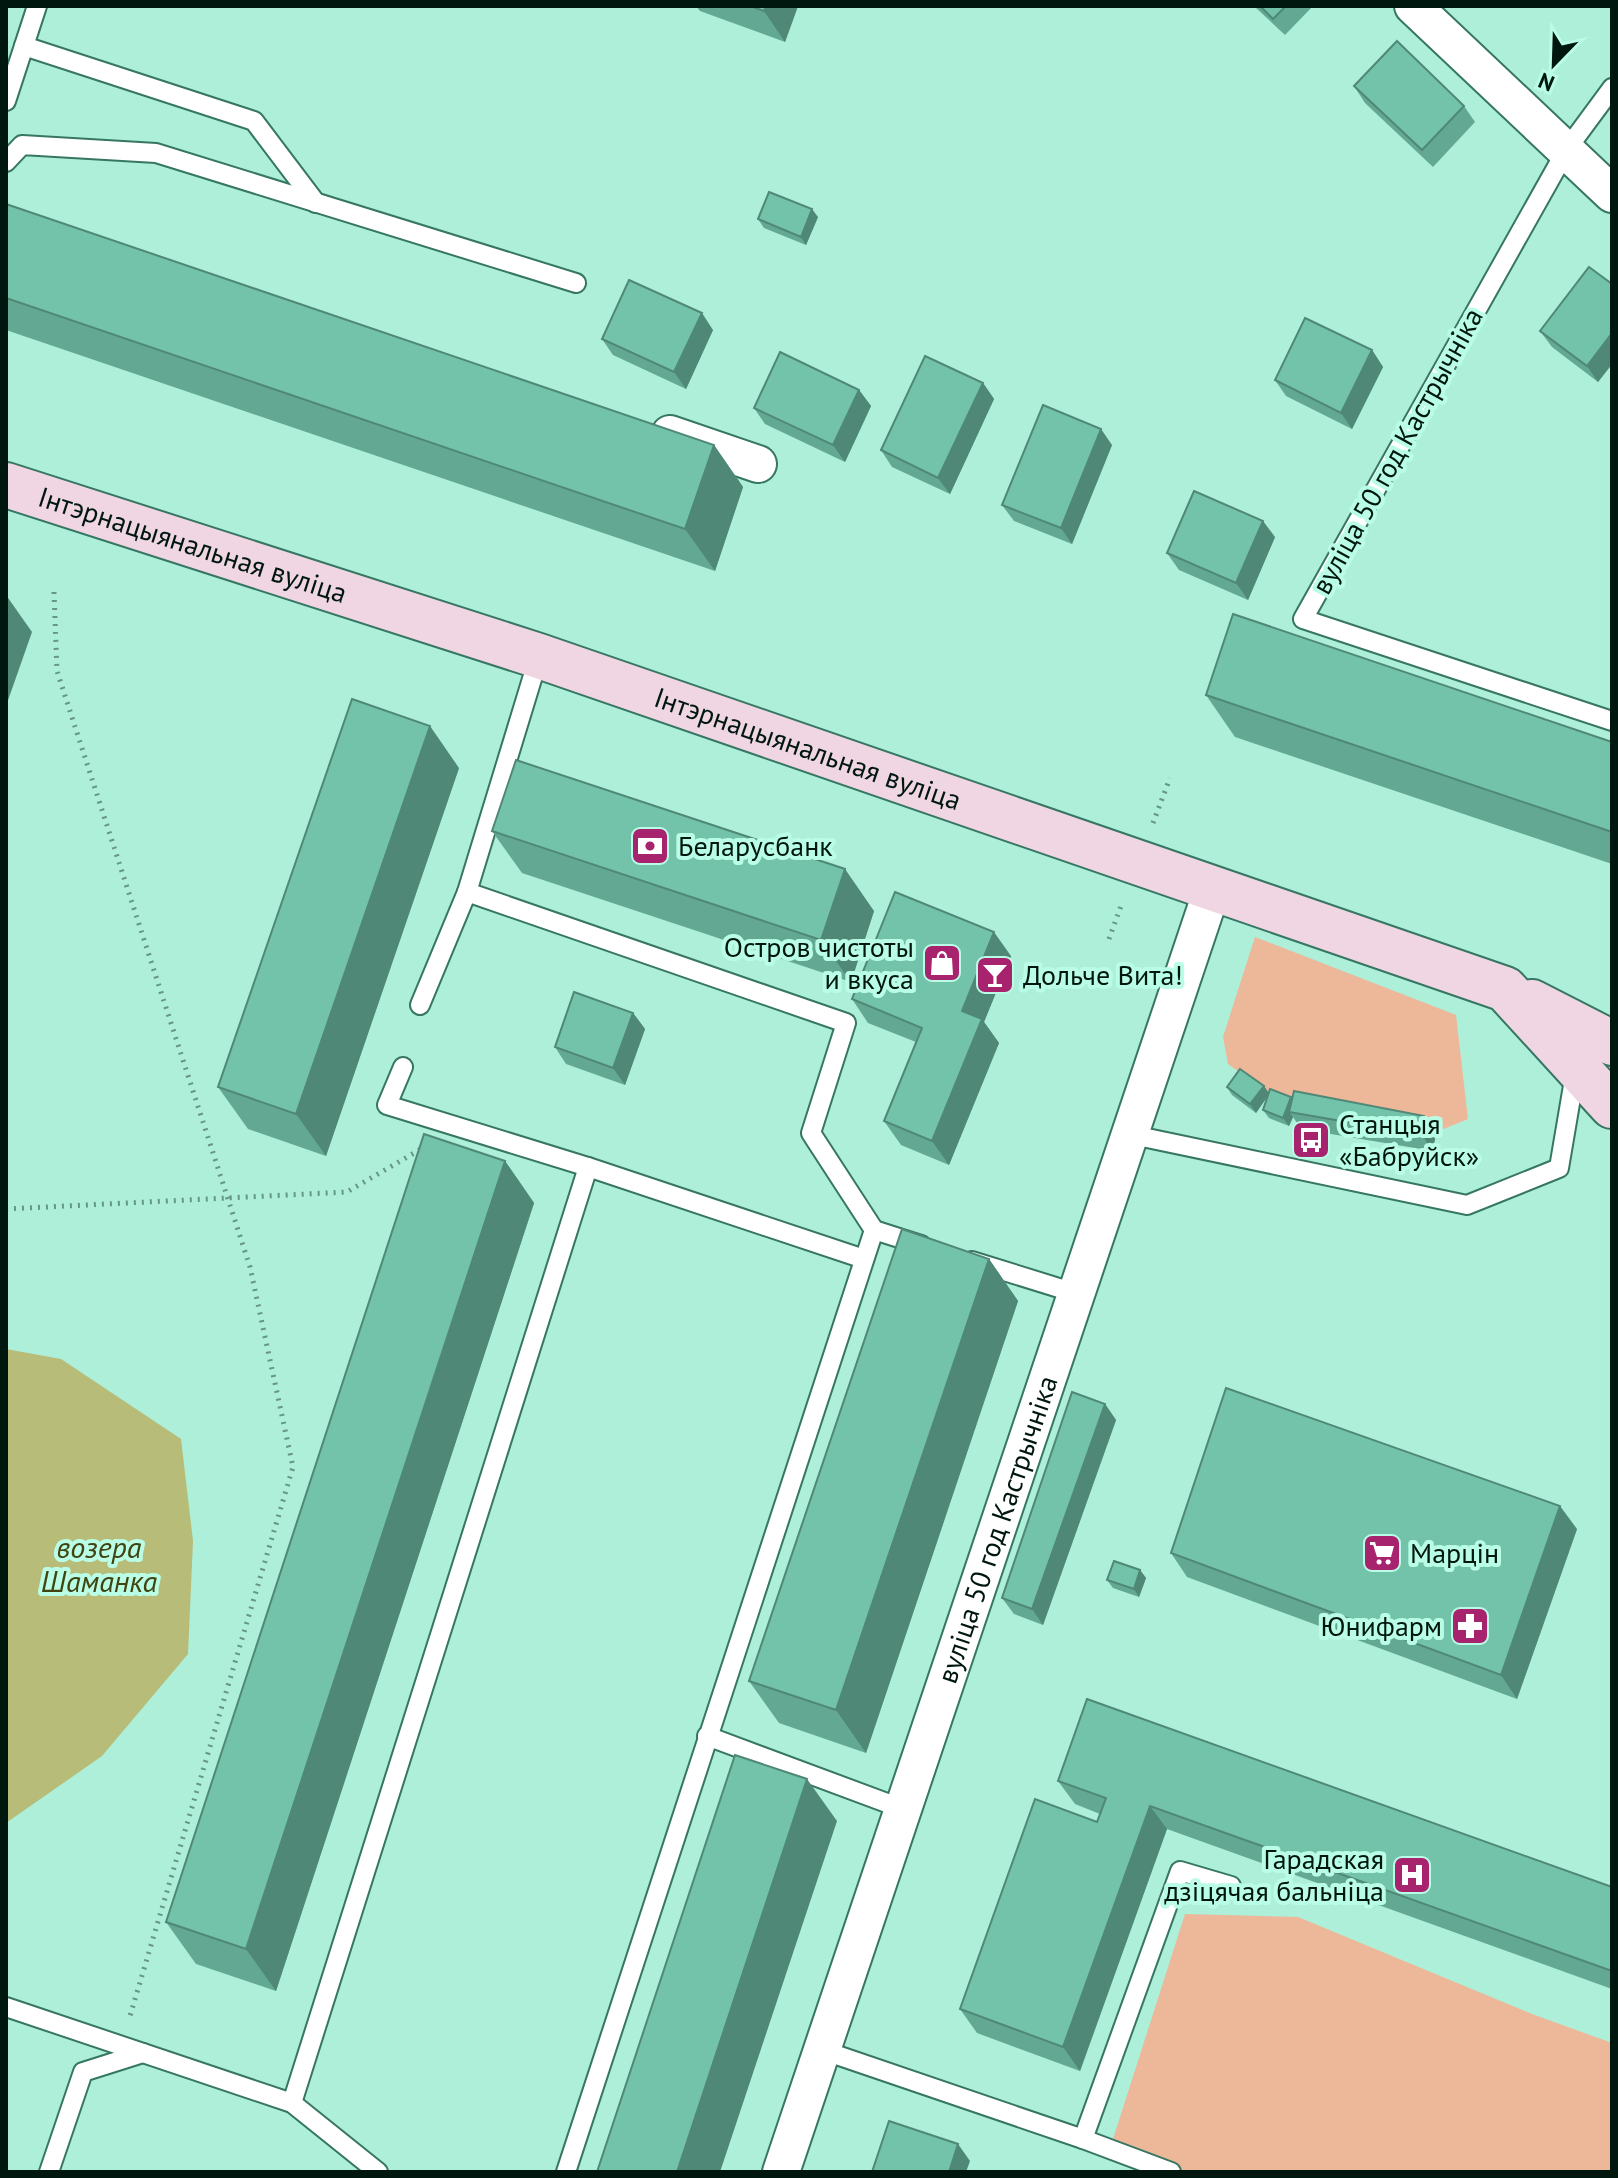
<svg xmlns="http://www.w3.org/2000/svg" width="1618" height="2178" viewBox="0 0 1618 2178" font-family="'PT Sans',sans-serif">
	<style>
		.green { fill: #ecb899 }
		.water { fill: #b7bc79 }
		.lines { fill: none; stroke-linecap: round; stroke-linejoin: round }
		.service-casing { stroke: #367663; stroke-width: 22 }
		.minor-casing { stroke: #367663; stroke-width: 40 }
		.secondary-casing { stroke: #367663; stroke-width: 48 }
		.path { stroke: #669686; stroke-width: 5; stroke-dasharray: 2 6; stroke-linecap: butt }
		.service { stroke: #fff; stroke-width: 18 }
		.minor { stroke: #fff; stroke-width: 36 }
		.secondary { stroke: #f0d6e2; stroke-width: 44 }
		.wall { fill: #62a892 }
		.shaded-wall { fill: #508877 }
		.building { fill: #72c3aa; stroke: #508877; stroke-width: 2 }
		.labels { text-anchor: middle; stroke-width: 8; stroke-linejoin: round; paint-order: stroke }
		.street-label { font-size: 28px; fill: #001710; stroke: #bafde6 }
		.poi-label { font-size: 28px; fill: #001710; stroke: #bafde6; text-anchor: start }
		.water-label { font-size: 30px; font-style: italic; fill: #414410; stroke: #bafde6 }
	</style>
	<rect width="100%" height="100%" fill="#adefd9"/>
	<!-- green -->
	<g class="green">
		<path d="M 1255,937 L 1456,1015 L 1468,1119 L 1436,1132 L 1306,1108 L 1269,1094 L 1228,1064 L 1223,1037 Z"/>
		<path d="M 1185,1914 L 1298,1917 L 1532,2014 L 1612,2043 L 1612,2172 L 1147,2172 L 1113,2139 Z"/>
	</g>
	<!-- water -->
	<path class="water" d="M 6,1349 L 61,1359 L 181,1439 L 193,1541 L 188,1654 L 102,1756 L 6,1823 Z"/>
	<g class="lines">
		<!-- service casing -->
		<g class="service-casing">
			<g id="service">
				<path d="M 24,46 L 254,121 L 316,203"/>
				<path d="M 1612,88 L 1567,149 L 1303,619 L 1612,721"/>
				<path d="M 6,101 L 37,6"/>
				<path d="M 6,162 L 22,145 L 156,153 L 576,283"/>
				<path d="M 539,656 L 467,892 L 846,1023 L 811,1133 L 874,1230 L 566,2172"/>
				<path d="M 420,1005 L 467,892"/>
				<path d="M 403,1067 L 387,1105 L 588,1167 L 864,1259"/>
				<path d="M 1128,1134 L 1467,1205 L 1559,1168 L 1575,1074"/>
				<path d="M 874,1230 L 921,1245"/>
				<path d="M 972,1261 L 1075,1293"/>
				<path d="M 707,1736 L 903,1809"/>
				<path d="M 6,2007 L 292,2103 L 378,2172"/>
				<path d="M 822,2050 L 1083,2139 L 1180,1871 L 1231,1886"/>
				<path d="M 292,2103 L 588,1167"/>
				<path d="M 1083,2139 L 1171,2172"/>
				<path d="M 49,2172 L 83,2072 L 143,2053"/>
			</g>
		</g>
		<!-- minor casing -->
		<g class="minor-casing">
			<g id="minor">
				<path d="M 1413,6 L 1612,194"/>
				<path d="M 670,434 L 758,464"/>
				<path id="s1" d="M 781,2172 L 1213,887"/>
			</g>
		</g>
		<!-- secondary casing -->
		<g class="secondary-casing">
			<g id="secondary">
				<path id="s2" d="M 6,485 L 539,656 L 1505,989 L 1612,1106"/>
				<path d="M 1532,1002 L 1612,1043"/>
			</g>
		</g>
		<!-- path -->
		<g class="path">
			<path d="M 54,592 L 57,671 L 250,1267 L 293,1467 L 130,2016"/>
			<path d="M 1153,823 L 1170,778"/>
			<path d="M 1109,939 L 1122,903"/>
			<path d="M 6,1209 L 347,1192 L 421,1149"/>
		</g>
		<!-- service -->
		<use href="#service" class="service"/>
		<!-- minor -->
		<use href="#minor" class="minor"/>
		<!-- secondary -->
		<use href="#secondary" class="secondary"/>
	</g>
	<!-- wall -->
	<g class="wall">
		<path d="M 696,6 L 798,6 L 785,42 L 700,11 Z"/>
		<path d="M 1254,6 L 1313,6 L 1285,35 Z"/>
		<path d="M 1354,86 L 1464,106 L 1475,122 L 1433,167 L 1365,103 Z"/>
		<path d="M 6,204 L 714,445 L 743,487 L 715,571 L 6,330 Z"/>
		<path d="M 818,217 L 806,245 L 764,228 L 758,219 Z"/>
		<path d="M 1612,284 L 1612,364 L 1598,382 L 1552,347 L 1540,331 Z"/>
		<path d="M 713,330 L 686,389 L 613,355 L 602,339 Z"/>
		<path d="M 1372,350 L 1383,367 L 1352,429 L 1286,396 L 1275,380 Z"/>
		<path d="M 983,383 L 994,399 L 950,494 L 892,467 L 881,450 Z"/>
		<path d="M 859,390 L 871,406 L 845,462 L 765,424 L 754,408 Z"/>
		<path d="M 1112,445 L 1072,544 L 1014,521 L 1002,505 Z"/>
		<path d="M 1275,537 L 1248,600 L 1179,570 L 1167,553 Z"/>
		<path d="M 1206,695 L 1612,742 L 1612,864 L 1235,737 Z"/>
		<path d="M 459,768 L 326,1156 L 248,1129 L 218,1087 Z"/>
		<path d="M 492,831 L 874,911 L 851,982 L 522,873 Z"/>
		<path d="M 1011,956 L 984,1022 L 999,1043 L 949,1165 L 901,1145 L 884,1121 L 916,1042 L 868,1023 L 852,999 Z"/>
		<path d="M 633,1013 L 645,1029 L 625,1085 L 566,1064 L 555,1047 Z"/>
		<path d="M 1264,1086 L 1269,1093 L 1436,1132 L 1433,1151 L 1301,1129 L 1293,1117 L 1289,1126 L 1269,1118 L 1263,1110 L 1268,1096 L 1256,1113 L 1232,1095 L 1227,1087 Z"/>
		<path d="M 505,1161 L 534,1203 L 276,1991 L 196,1964 L 166,1922 Z"/>
		<path d="M 989,1259 L 1018,1301 L 866,1753 L 779,1723 L 749,1681 Z"/>
		<path d="M 1105,1404 L 1116,1420 L 1043,1625 L 1014,1614 L 1002,1598 Z"/>
		<path d="M 1577,1529 L 1517,1699 L 1187,1577 L 1171,1553 Z"/>
		<path d="M 1140,1570 L 1146,1578 L 1139,1597 L 1113,1588 L 1107,1580 Z"/>
		<path d="M 1058,1781 L 1612,1887 L 1612,1989 L 1167,1829 L 1080,2071 L 977,2033 L 960,2009 L 1097,1822 L 1100,1814 L 1075,1804 Z"/>
	</g>
	<!-- shaded-wall -->
	<g class="shaded-wall">
		<path d="M 766,6 L 798,6 L 785,42 L 764,11 Z"/>
		<path d="M 812,209 L 818,217 L 806,245 L 801,237 Z"/>
		<path d="M 702,313 L 713,330 L 686,389 L 674,372 Z"/>
		<path d="M 1612,333 L 1612,364 L 1598,382 L 1587,366 Z"/>
		<path d="M 1372,350 L 1383,367 L 1352,429 L 1341,413 Z"/>
		<path d="M 983,383 L 994,399 L 950,494 L 938,478 Z"/>
		<path d="M 859,390 L 871,406 L 845,462 L 833,445 Z"/>
		<path d="M 1101,429 L 1112,445 L 1072,544 L 1061,528 Z"/>
		<path d="M 714,445 L 743,487 L 715,571 L 685,529 Z"/>
		<path d="M 1263,521 L 1275,537 L 1248,600 L 1236,583 Z"/>
		<path d="M 6,595 L 32,632 L 6,706 Z"/>
		<path d="M 430,726 L 459,768 L 326,1156 L 296,1114 Z"/>
		<path d="M 845,869 L 874,911 L 851,982 L 821,940 Z"/>
		<path d="M 994,932 L 1011,956 L 984,1022 L 999,1043 L 949,1165 L 932,1141 L 962,1011 Z"/>
		<path d="M 633,1013 L 645,1029 L 625,1085 L 613,1068 Z"/>
		<path d="M 1264,1086 L 1269,1094 L 1256,1113 L 1250,1104 Z"/>
		<path d="M 1291,1097 L 1297,1106 L 1289,1112 L 1293,1117 L 1289,1126 L 1283,1118 Z"/>
		<path d="M 1424,1116 L 1436,1132 L 1433,1151 L 1422,1135 Z"/>
		<path d="M 505,1161 L 534,1203 L 276,1991 L 246,1949 Z"/>
		<path d="M 989,1259 L 1018,1301 L 866,1753 L 836,1710 Z"/>
		<path d="M 1105,1404 L 1116,1420 L 1043,1625 L 1032,1609 Z"/>
		<path d="M 1560,1506 L 1577,1529 L 1517,1699 L 1501,1675 Z"/>
		<path d="M 1140,1570 L 1146,1578 L 1139,1597 L 1134,1589 Z"/>
		<path d="M 807,1779 L 837,1821 L 720,2172 L 677,2172 Z"/>
		<path d="M 1150,1806 L 1167,1829 L 1080,2071 L 1063,2047 Z"/>
		<path d="M 958,2144 L 970,2161 L 966,2172 L 949,2172 Z"/>
	</g>
	<!-- building -->
	<g class="building">
		<path d="M 750,6 L 766,6 L 764,11 Z"/>
		<path d="M 1260,6 L 1286,6 L 1273,19 Z"/>
		<path d="M 1397,41 L 1464,106 L 1422,150 L 1354,86 Z"/>
		<path d="M 769,192 L 812,209 L 801,237 L 758,219 Z"/>
		<path d="M 6,204 L 714,445 L 685,529 L 6,298 Z"/>
		<path d="M 1589,267 L 1612,284 L 1612,333 L 1587,366 L 1540,331 Z"/>
		<path d="M 629,280 L 702,313 L 674,372 L 602,339 Z"/>
		<path d="M 1305,318 L 1372,350 L 1341,413 L 1275,380 Z"/>
		<path d="M 780,352 L 859,390 L 833,445 L 754,408 Z"/>
		<path d="M 925,356 L 983,383 L 938,478 L 881,450 Z"/>
		<path d="M 1043,405 L 1101,429 L 1061,528 L 1002,505 Z"/>
		<path d="M 1194,491 L 1263,521 L 1236,583 L 1167,553 Z"/>
		<path d="M 1233,614 L 1612,742 L 1612,832 L 1206,695 Z"/>
		<path d="M 352,699 L 430,726 L 296,1114 L 218,1087 Z"/>
		<path d="M 516,760 L 845,869 L 821,940 L 492,831 Z"/>
		<path d="M 895,892 L 994,932 L 962,1011 L 982,1019 L 932,1141 L 884,1121 L 922,1028 L 852,999 Z"/>
		<path d="M 574,992 L 633,1013 L 613,1068 L 555,1047 Z"/>
		<path d="M 1240,1069 L 1264,1086 L 1250,1104 L 1227,1087 Z"/>
		<path d="M 1270,1089 L 1291,1097 L 1283,1118 L 1263,1110 Z"/>
		<path d="M 1294,1091 L 1424,1116 L 1422,1135 L 1289,1112 Z"/>
		<path d="M 424,1134 L 505,1161 L 246,1949 L 166,1922 Z"/>
		<path d="M 902,1229 L 989,1259 L 836,1710 L 749,1681 Z"/>
		<path d="M 1226,1388 L 1560,1506 L 1501,1675 L 1171,1553 Z"/>
		<path d="M 1072,1392 L 1105,1404 L 1032,1609 L 1002,1598 Z"/>
		<path d="M 1114,1561 L 1140,1570 L 1134,1589 L 1107,1580 Z"/>
		<path d="M 1087,1699 L 1612,1887 L 1612,1971 L 1150,1806 L 1063,2047 L 960,2009 L 1035,1799 L 1097,1822 L 1106,1798 L 1058,1781 Z"/>
		<path d="M 735,1755 L 807,1779 L 677,2172 L 597,2172 Z"/>
		<path d="M 889,2121 L 958,2144 L 949,2172 L 872,2172 Z"/>
	</g>
	<!-- icons -->
	<defs>
		<g id="bank-square" transform="scale(2)"><rect x="-9" y="-9" width="18" height="18" rx="4" fill="#a8236e" stroke="#bafde6"/><path d="M-6-4H6V4H-6ZM0-2.3a2.3 2.3 0 1 0 0 4.6a2.3 2.3 0 1 0 0-4.6Z" fill="#fff"/></g>
		<g id="shop-square" transform="scale(2)"><rect x="-9" y="-9" width="18" height="18" rx="4" fill="#a8236e" stroke="#bafde6"/><path d="M-5-2.5h2.3a2.7 3.5 0 0 1 5.4 0H5L5.5 6h-11ZM-1.5-2.5h3a1.5 2.3 0 0 0-3 0Z" fill="#fff"/></g>
		<g id="bar-square" transform="scale(2)"><rect x="-9" y="-9" width="18" height="18" rx="4" fill="#a8236e" stroke="#bafde6"/><path d="M-6-5H6L.8 .8V4.5H3.5V6h-7V4.5H-.8V.8Z" fill="#fff"/></g>
		<g id="bus-square" transform="scale(2)"><rect x="-9" y="-9" width="18" height="18" rx="4" fill="#a8236e" stroke="#bafde6"/><path d="M-5-6H5V4H4V6H2V4H-2V6H-4V4H-5ZM-3.5-4V0h7V-4ZM-3.5 1.2v1.5H-2V1.2ZM2 1.2v1.5H3.5V1.2Z" fill="#fff"/></g>
		<g id="supermarket-square" transform="scale(2)"><rect x="-9" y="-9" width="18" height="18" rx="4" fill="#a8236e" stroke="#bafde6"/><path d="M-6-5.5h2.5l.6 2H6L4.5 2H-2.5L-4.4-4H-6ZM-1.5 3.2a1.3 1.3 0 1 0 .1 0ZM3 3.2a1.3 1.3 0 1 0 .1 0Z" fill="#fff"/></g>
		<g id="pharmacy-square" transform="scale(2)"><rect x="-9" y="-9" width="18" height="18" rx="4" fill="#a8236e" stroke="#bafde6"/><path d="M-2-6h4v4h4v4h-4v4h-4v-4h-4v-4h4Z" fill="#fff"/></g>
		<g id="hospital-square" transform="scale(2)"><rect x="-9" y="-9" width="18" height="18" rx="4" fill="#a8236e" stroke="#bafde6"/><path d="M-5-5h3v3.5h4V-5h3V5h-3V1.5h-4V5h-3Z" fill="#fff"/></g>
	</defs>
	<g fill-rule="evenodd">
		<use href="#bank-square" x="650" y="846"/>
		<use href="#shop-square" x="942" y="963"/>
		<use href="#bar-square" x="995" y="975"/>
		<use href="#bus-square" x="1311" y="1140"/>
		<use href="#supermarket-square" x="1382" y="1553"/>
		<use href="#pharmacy-square" x="1470" y="1626"/>
		<use href="#hospital-square" x="1412" y="1875"/>
	</g>
	<g class="labels">
		<!-- street labels -->
		<g class="street-label">
			<text transform="translate(1397 451) rotate(-61)" y="10">вуліца 50 год Кастрычніка</text>
			<text dy="10" stroke="none"><textPath href="#s2" startOffset="196">Інтэрнацыянальная вуліца</textPath></text>
			<text dy="10" stroke="none"><textPath href="#s2" startOffset="844">Інтэрнацыянальная вуліца</textPath></text>
			<text dy="10" stroke="none"><textPath href="#s1" startOffset="678">вуліца 50 год Кастрычніка</textPath></text>
		</g>
		<!-- poi labels -->
		<g class="poi-label">
			<text x="678" y="856">Беларусбанк</text>
			<text x="914" y="957" text-anchor="end">Остров чистоты<tspan x="914" dy="32">и вкуса</tspan></text>
			<text x="1023" y="985">Дольче Вита!</text>
			<text x="1339" y="1134">Станцыя<tspan x="1339" dy="32">«Бабруйск»</tspan></text>
			<text x="1410" y="1563">Марцін</text>
			<text x="1442" y="1636" text-anchor="end">Юнифарм</text>
			<text x="1384" y="1869" text-anchor="end">Гарадская<tspan x="1384" dy="32">дзіцячая бальніца</tspan></text>
		</g>
		<!-- water labels -->
		<g class="water-label">
			<text x="99" y="1558">возера<tspan x="99" dy="34">Шаманка</tspan></text>
		</g>
	</g>
	<!-- border -->
	<rect width="1618" height="2178" fill="none" stroke="#001710" stroke-width="16"/>
	<!-- north arrow -->
	<g transform="translate(1554 64) rotate(203)" stroke="#bafde6" stroke-width="6" paint-order="stroke">
	<path d="M0-6L14 30L0 20L-14 30Z" fill="#001710"/>
	<text y="-12" font-size="22" font-weight="bold" text-anchor="middle" fill="#001710">N</text>
	</g>
</svg>
